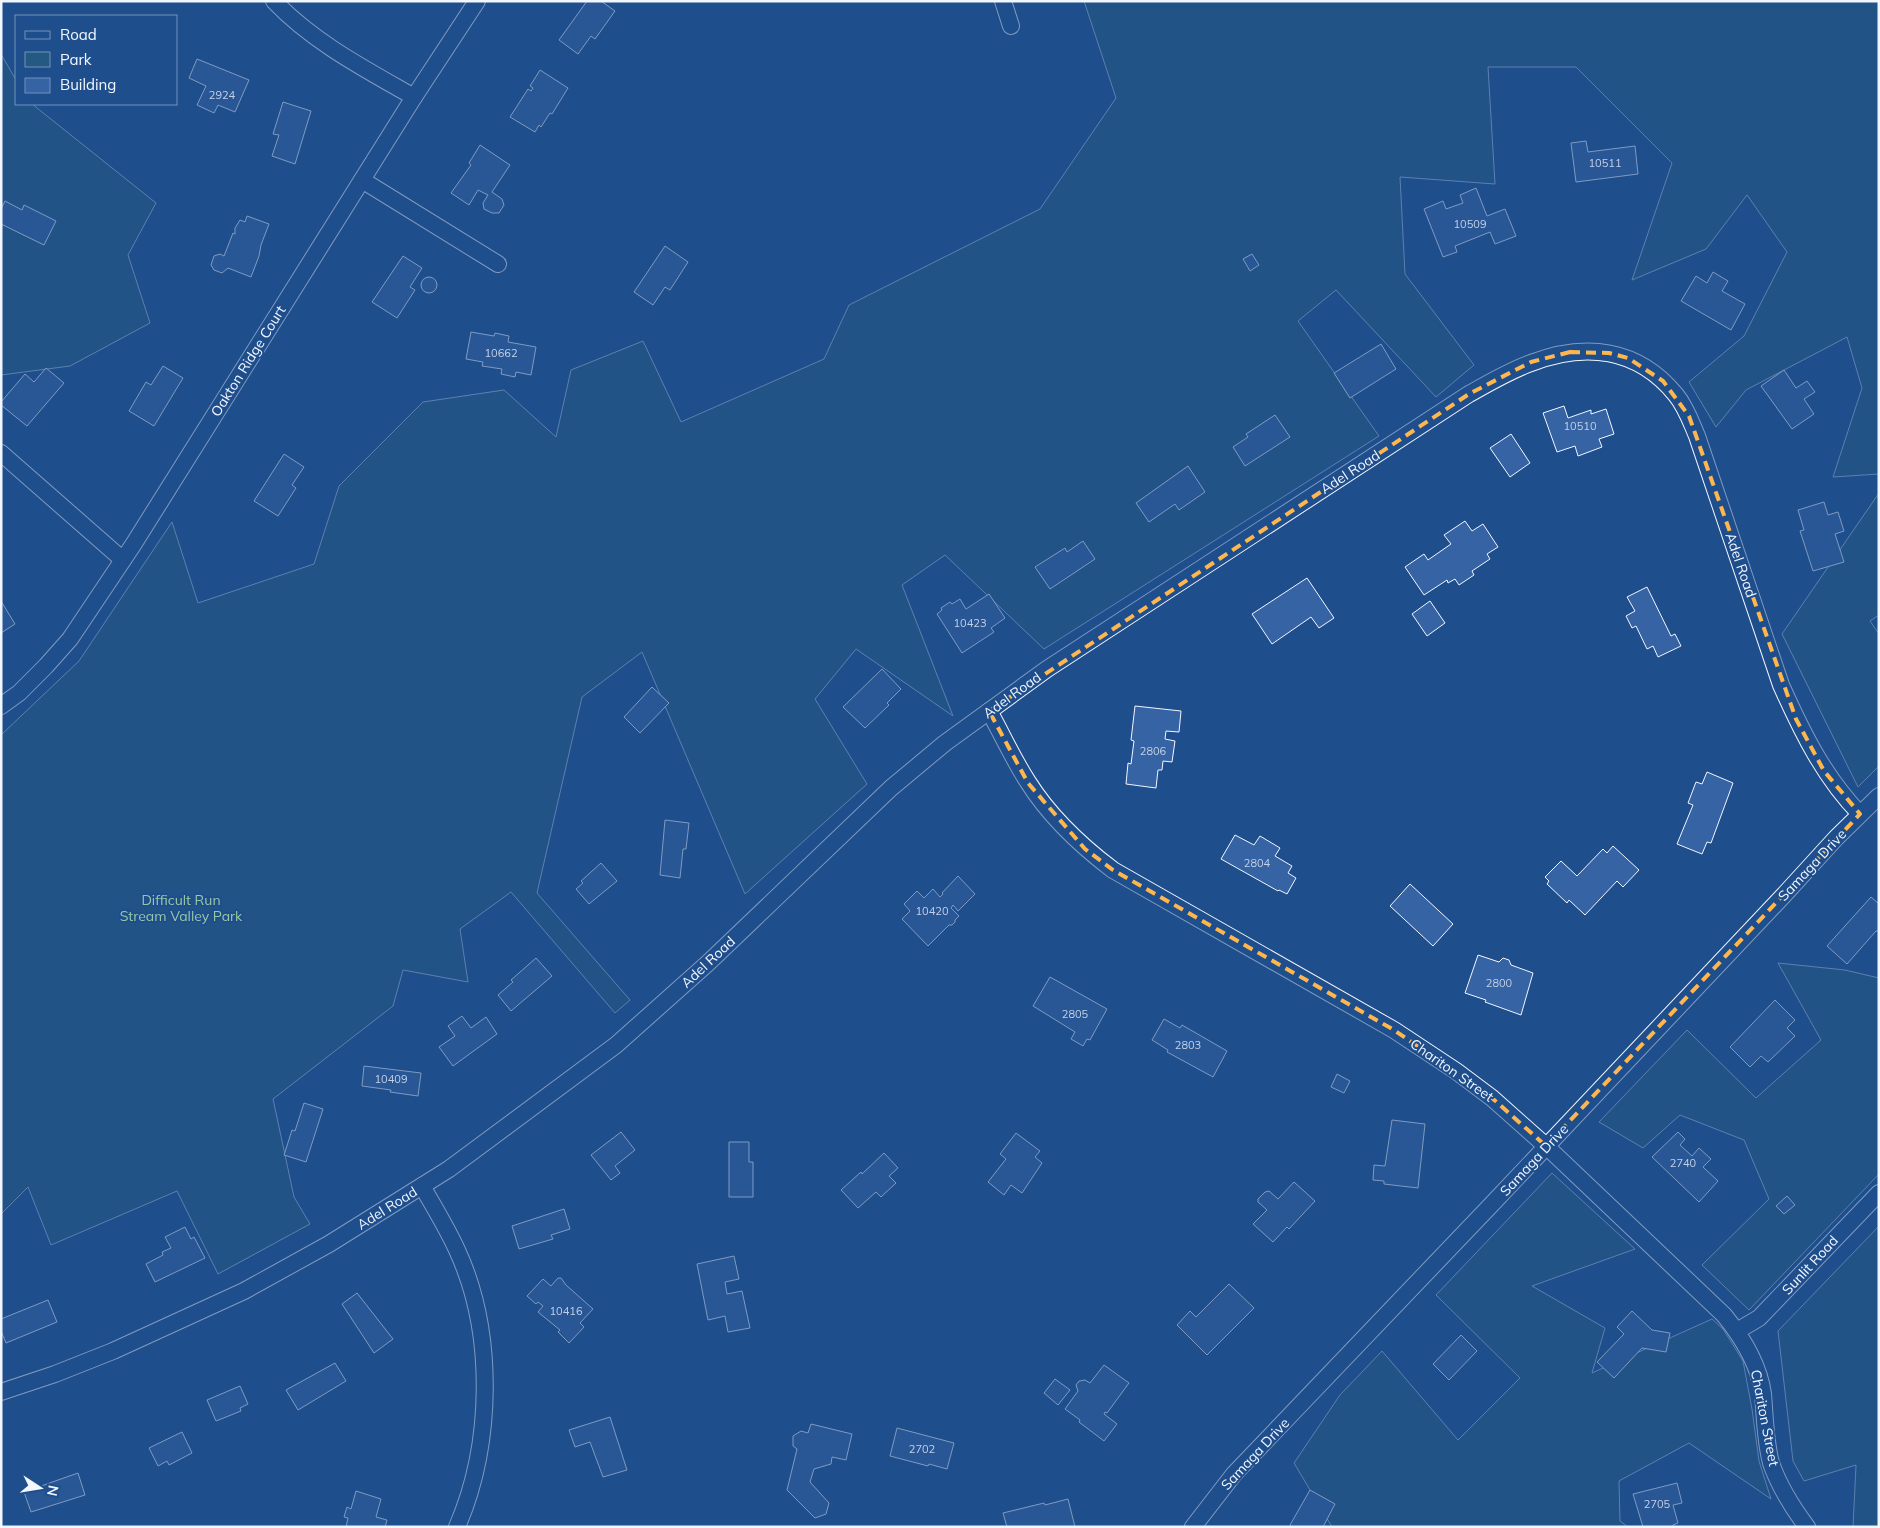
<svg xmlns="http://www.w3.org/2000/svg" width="1880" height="1528" viewBox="0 0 1880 1528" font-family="Mulish,sans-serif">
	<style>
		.green { fill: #245a82; stroke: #a8bbd7 }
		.building { fill: #3563a3; stroke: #f2f6ff }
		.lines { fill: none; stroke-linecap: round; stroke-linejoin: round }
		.minor-casing { stroke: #f2f6ff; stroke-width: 18 }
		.minor { stroke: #1f4e8c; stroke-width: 16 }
		.marked { fill: none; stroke: #ffb74d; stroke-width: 4; stroke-dasharray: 10 6; stroke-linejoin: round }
		.labels { text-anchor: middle; stroke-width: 4; stroke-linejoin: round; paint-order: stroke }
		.number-label { font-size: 11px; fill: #c3d1e8 }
		.street-label { font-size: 14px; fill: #f2f6ff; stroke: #1f4e8c }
		.park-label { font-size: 14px; fill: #97c8a6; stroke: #1f4e8c }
	</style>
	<rect width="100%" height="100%" fill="#1f4e8c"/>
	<!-- green -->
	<g class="green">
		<path d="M 1084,1 L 1879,1 L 1879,474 L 1833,477 L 1862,388 L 1847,337 L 1746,390 L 1716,427 L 1689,382 L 1744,336 L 1787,252 L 1747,195 L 1706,249 L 1632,280 L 1672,163 L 1576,67 L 1488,67 L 1495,184 L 1400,177 L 1405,274 L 1474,365 L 1436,397 L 1336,290 L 1298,321 L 1379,436 L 1044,649 L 945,555 L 902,585 L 953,716 L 856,649 L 815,699 L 867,784 L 745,894 L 642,652 L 582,697 L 537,893 L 630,1000 L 615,1013 L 511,892 L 460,929 L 468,982 L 403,970 L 393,1006 L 273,1099 L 294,1197 L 310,1224 L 218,1274 L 177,1191 L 51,1245 L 28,1187 L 1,1214 L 1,735 L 79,661 L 172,522 L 198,603 L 314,564 L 339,486 L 423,402 L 504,390 L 556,437 L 571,370 L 643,341 L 681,422 L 824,359 L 849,305 L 1040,209 L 1116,98 Z"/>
		<path d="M 1,54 L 16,80 L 16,104 L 32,104 L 156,203 L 128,255 L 150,323 L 70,366 L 1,375 Z"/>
		<path d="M 1879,493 L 1879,615 L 1870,621 L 1879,634 L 1879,766 L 1858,787 L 1782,634 Z"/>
		<path d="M 1778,963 L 1845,970 L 1879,978 L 1879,1174 L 1749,1310 L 1702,1265 L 1769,1199 L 1744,1140 L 1680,1115 L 1643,1148 L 1599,1122 L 1687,1030 L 1756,1098 L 1821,1040 Z"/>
		<path d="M 1552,1173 L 1635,1249 L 1532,1286 L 1605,1328 L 1592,1373 L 1712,1319 L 1723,1329 L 1743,1361 L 1752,1409 L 1759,1461 L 1771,1499 L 1689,1443 L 1619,1481 L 1620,1521 L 1628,1527 L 1332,1527 L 1294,1463 L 1340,1395 L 1382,1351 L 1458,1440 L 1520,1378 L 1436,1295 Z"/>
		<path d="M 1879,1226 L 1879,1527 L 1853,1527 L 1856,1465 L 1804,1481 L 1793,1461 L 1778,1331 Z"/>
	</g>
	<!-- building -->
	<g class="building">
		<path d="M 587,1 L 601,1 L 615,11 L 595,39 L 591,36 L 578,54 L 559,40 Z"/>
		<path d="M 197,59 L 249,80 L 235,112 L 218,105 L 214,113 L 197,105 L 206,86 L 189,78 Z"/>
		<path d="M 540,70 L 568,88 L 552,114 L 550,113 L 541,127 L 539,125 L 535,132 L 510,117 L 528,89 L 531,91 L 533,88 L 530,86 Z"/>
		<path d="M 283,102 L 311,111 L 295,164 L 272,156 L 279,135 L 273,134 Z"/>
		<path d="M 1586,141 L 1588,152 L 1635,146 L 1638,174 L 1576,182 L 1571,143 Z"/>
		<path d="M 480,145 L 510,165 L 492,192 L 502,199 L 504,205 L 499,213 L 492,213 L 484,209 L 483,203 L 488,195 L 478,190 L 469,205 L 451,193 L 471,165 L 469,163 Z"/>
		<path d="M 1476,188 L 1487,216 L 1505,209 L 1516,236 L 1495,244 L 1490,232 L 1455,246 L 1457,252 L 1443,257 L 1424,209 L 1443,201 L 1446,209 L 1463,203 L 1460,195 Z"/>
		<path d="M 5,201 L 22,210 L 24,205 L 56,221 L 44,245 L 1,224 L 1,209 Z"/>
		<path d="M 247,216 L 269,224 L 261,245 L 259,256 L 251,277 L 228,268 L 222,273 L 214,270 L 211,265 L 214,256 L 220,254 L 224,256 L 233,233 L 235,234 L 235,228 L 240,220 L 245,222 Z"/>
		<path d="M 665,246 L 688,262 L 670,290 L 665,287 L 653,305 L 634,292 Z"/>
		<path d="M 1252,254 L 1259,265 L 1250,271 L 1243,259 Z"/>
		<path d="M 403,256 L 422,268 L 410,287 L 415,290 L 397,318 L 372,302 Z"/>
		<path d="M 1713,272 L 1728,281 L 1722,291 L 1745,304 L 1731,330 L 1681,301 L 1696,276 L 1707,283 Z"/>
		<circle cx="429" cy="285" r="8"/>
		<path d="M 471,332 L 494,336 L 495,333 L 509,336 L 508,342 L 536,347 L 531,375 L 516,372 L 515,377 L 501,374 L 502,369 L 482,366 L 483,362 L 466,359 Z"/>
		<path d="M 1381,344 L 1396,369 L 1350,398 L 1334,373 Z"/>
		<path d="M 163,366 L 183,378 L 154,426 L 129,411 L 146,382 L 151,385 Z"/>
		<path d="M 46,368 L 64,383 L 27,426 L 1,405 L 1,402 L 25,374 L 34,382 Z"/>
		<path d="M 1784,370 L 1796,388 L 1807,381 L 1815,392 L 1804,399 L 1814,414 L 1792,429 L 1761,386 Z"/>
		<path d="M 1564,406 L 1568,418 L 1591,410 L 1591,414 L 1606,409 L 1614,434 L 1599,439 L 1602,447 L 1578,456 L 1575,446 L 1557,452 L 1543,413 Z"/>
		<path d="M 1275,415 L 1290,437 L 1245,466 L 1233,447 L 1248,437 L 1246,434 Z"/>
		<path d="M 1511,434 L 1530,463 L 1510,477 L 1490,448 Z"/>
		<path d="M 284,454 L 304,467 L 292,485 L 296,488 L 278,516 L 254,501 Z"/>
		<path d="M 1188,466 L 1205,492 L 1179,510 L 1175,504 L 1149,522 L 1136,503 Z"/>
		<path d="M 1824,502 L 1828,515 L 1838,512 L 1844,531 L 1835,534 L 1844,562 L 1813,571 L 1800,531 L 1804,530 L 1798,510 Z"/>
		<path d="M 1465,521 L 1472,531 L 1483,524 L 1498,547 L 1487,554 L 1490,559 L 1472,571 L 1474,575 L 1459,585 L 1455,579 L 1448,583 L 1447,580 L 1424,595 L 1405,567 L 1424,554 L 1428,560 L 1451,544 L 1444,535 Z"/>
		<path d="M 1083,541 L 1095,559 L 1050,589 L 1035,567 L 1065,548 L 1067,552 Z"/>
		<path d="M 1307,578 L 1334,618 L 1319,628 L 1311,617 L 1272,644 L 1252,614 Z"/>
		<path d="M 1647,587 L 1671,636 L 1675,634 L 1681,646 L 1658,657 L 1653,646 L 1647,649 L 1636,626 L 1632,628 L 1626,616 L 1635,611 L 1627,597 Z"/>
		<path d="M 989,594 L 1005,618 L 991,628 L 994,632 L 962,653 L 937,614 L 942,610 L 941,608 L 950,602 L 952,604 L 960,599 L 966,609 Z"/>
		<path d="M 1,601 L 15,624 L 1,633 Z"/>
		<path d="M 1430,601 L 1445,623 L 1427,636 L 1412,614 Z"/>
		<path d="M 882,669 L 901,689 L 887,703 L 889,705 L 865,728 L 843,707 Z"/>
		<path d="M 652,687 L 669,703 L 640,733 L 624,717 Z"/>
		<path d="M 1135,706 L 1181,711 L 1179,732 L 1166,731 L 1165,739 L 1175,741 L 1172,762 L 1163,761 L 1162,770 L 1158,770 L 1156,788 L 1126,784 L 1128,763 L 1131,764 L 1134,741 L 1131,740 Z"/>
		<path d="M 1707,772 L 1733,783 L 1711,843 L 1707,842 L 1702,854 L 1677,844 L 1693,805 L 1688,803 L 1696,782 L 1702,784 Z"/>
		<path d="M 665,820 L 689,823 L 686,849 L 683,849 L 680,878 L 660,875 Z"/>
		<path d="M 1235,835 L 1254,845 L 1260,836 L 1280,848 L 1275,856 L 1292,866 L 1288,873 L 1296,878 L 1287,894 L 1279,890 L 1278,891 L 1221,859 Z"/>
		<path d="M 1613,846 L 1639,870 L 1623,887 L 1617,881 L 1585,915 L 1569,900 L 1567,903 L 1547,884 L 1549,881 L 1545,877 L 1561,861 L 1577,876 L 1603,849 L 1607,853 Z"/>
		<path d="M 601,863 L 617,881 L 589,904 L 576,889 L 583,883 L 581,881 Z"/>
		<path d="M 958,876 L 975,894 L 958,911 L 953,905 L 951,908 L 959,916 L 955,920 L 955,922 L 952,925 L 949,925 L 928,946 L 902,919 L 910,911 L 904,904 L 917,891 L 924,898 L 933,889 L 940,897 L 943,894 L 942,893 Z"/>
		<path d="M 1410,884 L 1453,924 L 1433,946 L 1390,906 Z"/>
		<path d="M 1871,897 L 1879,904 L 1879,931 L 1876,931 L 1847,964 L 1827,946 Z"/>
		<path d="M 1478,955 L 1499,962 L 1503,958 L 1509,960 L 1511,965 L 1533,973 L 1521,1015 L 1485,1002 L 1486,1000 L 1465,993 Z"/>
		<path d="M 536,958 L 552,976 L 511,1011 L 498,995 L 513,982 L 511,980 Z"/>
		<path d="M 1050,977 L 1107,1009 L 1090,1040 L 1087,1039 L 1083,1046 L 1071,1039 L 1075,1032 L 1033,1006 Z"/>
		<path d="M 1775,1000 L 1795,1020 L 1787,1028 L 1795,1036 L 1768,1062 L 1761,1056 L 1750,1067 L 1730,1047 Z"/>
		<path d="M 462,1016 L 471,1028 L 486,1017 L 497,1034 L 453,1066 L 439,1047 L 455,1036 L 448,1026 Z"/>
		<path d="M 1164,1019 L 1180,1028 L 1182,1025 L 1227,1051 L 1213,1077 L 1167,1052 L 1168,1050 L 1152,1040 Z"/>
		<path d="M 364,1066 L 421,1073 L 418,1096 L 390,1092 L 391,1090 L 362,1086 Z"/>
		<path d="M 1337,1074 L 1350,1081 L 1344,1093 L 1331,1087 Z"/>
		<path d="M 304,1103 L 323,1109 L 306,1162 L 284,1155 L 292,1130 L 295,1131 Z"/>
		<path d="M 1392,1120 L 1425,1124 L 1418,1188 L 1384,1184 L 1384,1181 L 1373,1180 L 1374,1165 L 1385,1166 Z"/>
		<path d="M 621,1132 L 635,1150 L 615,1166 L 620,1173 L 611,1180 L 591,1155 Z"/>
		<path d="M 1678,1132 L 1685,1139 L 1680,1145 L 1692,1156 L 1699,1148 L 1711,1159 L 1703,1167 L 1718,1181 L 1699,1202 L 1652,1157 Z"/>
		<path d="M 1016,1133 L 1040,1151 L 1035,1157 L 1042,1163 L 1022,1193 L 1011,1185 L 1004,1195 L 988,1182 L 1006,1159 L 1000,1154 Z"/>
		<path d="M 729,1142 L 749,1142 L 749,1162 L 753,1162 L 753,1197 L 729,1197 Z"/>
		<path d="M 884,1153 L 898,1168 L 889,1176 L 896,1183 L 881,1197 L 876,1192 L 858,1208 L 841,1190 L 861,1172 L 862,1174 Z"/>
		<path d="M 1294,1182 L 1315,1201 L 1289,1229 L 1287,1227 L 1273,1242 L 1253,1224 L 1267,1210 L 1258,1202 L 1258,1199 L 1265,1192 L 1269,1191 L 1278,1199 Z"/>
		<path d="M 1787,1196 L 1795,1205 L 1784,1214 L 1776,1206 Z"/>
		<path d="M 564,1209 L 570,1229 L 551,1235 L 553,1239 L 519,1249 L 512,1226 Z"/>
		<path d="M 185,1227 L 191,1239 L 194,1237 L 205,1258 L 155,1282 L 146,1264 L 163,1255 L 162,1252 L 171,1248 L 165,1237 Z"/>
		<path d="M 734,1256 L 739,1279 L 725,1282 L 727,1294 L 742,1291 L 750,1328 L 728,1332 L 725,1316 L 708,1320 L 697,1264 Z"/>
		<path d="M 558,1278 L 561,1278 L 566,1285 L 593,1309 L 580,1323 L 584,1327 L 569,1343 L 558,1332 L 560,1330 L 538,1312 L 543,1306 L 538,1302 L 536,1304 L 527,1296 L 543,1279 L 551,1286 Z"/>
		<path d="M 1229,1284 L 1254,1308 L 1207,1355 L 1177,1325 L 1190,1311 L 1196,1317 Z"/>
		<path d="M 357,1293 L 393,1339 L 374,1353 L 342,1304 Z"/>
		<path d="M 48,1300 L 57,1322 L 6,1343 L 1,1331 L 1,1319 Z"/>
		<path d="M 1632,1311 L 1652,1330 L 1670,1333 L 1666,1352 L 1642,1348 L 1614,1378 L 1597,1362 L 1624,1334 L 1617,1327 Z"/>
		<path d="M 1461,1335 L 1477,1351 L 1449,1380 L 1433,1364 Z"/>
		<path d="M 335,1363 L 346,1381 L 298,1410 L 286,1390 Z"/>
		<path d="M 1104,1365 L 1129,1383 L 1107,1413 L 1105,1412 L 1104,1414 L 1117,1424 L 1104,1441 L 1079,1422 L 1080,1420 L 1065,1409 L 1078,1391 L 1076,1385 L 1079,1381 L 1085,1380 L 1090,1383 Z"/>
		<path d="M 1055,1379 L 1070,1390 L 1058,1405 L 1044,1393 Z"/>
		<path d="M 240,1386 L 248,1404 L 240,1408 L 241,1411 L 216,1421 L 207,1400 Z"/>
		<path d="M 610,1417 L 627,1470 L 603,1477 L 590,1442 L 575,1447 L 569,1430 Z"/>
		<path d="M 811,1424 L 852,1434 L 846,1460 L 832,1457 L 831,1464 L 814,1469 L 810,1482 L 829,1503 L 826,1514 L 815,1518 L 787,1490 L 797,1449 L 793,1446 L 793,1436 L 801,1431 L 808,1433 Z"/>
		<path d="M 897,1428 L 954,1443 L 947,1469 L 929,1464 L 928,1466 L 890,1456 Z"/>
		<path d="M 182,1432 L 192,1453 L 169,1465 L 167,1461 L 158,1466 L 149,1448 Z"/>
		<path d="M 78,1473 L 85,1495 L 31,1512 L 24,1492 Z"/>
		<path d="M 1677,1483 L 1682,1503 L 1673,1505 L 1678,1523 L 1673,1525 L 1673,1527 L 1643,1527 L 1633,1494 Z"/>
		<path d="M 1310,1490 L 1335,1504 L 1323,1527 L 1292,1527 L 1290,1525 Z"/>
		<path d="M 356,1491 L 381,1499 L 376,1517 L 387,1520 L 385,1527 L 346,1527 L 348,1518 L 344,1517 L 347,1507 L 351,1509 Z"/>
		<path d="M 1068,1499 L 1075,1527 L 1007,1527 L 1003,1513 L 1044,1503 L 1045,1505 Z"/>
	</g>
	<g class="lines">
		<!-- minor casing -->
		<g class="minor-casing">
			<g id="minor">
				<path d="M 274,1 C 313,42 365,69 414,97"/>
				<path d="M 1003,1 L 1011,26"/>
				<path d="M 362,180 L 498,264"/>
				<path d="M 1,453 L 123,560"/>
				<path d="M 1,706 L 19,693 L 46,666 L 70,639 L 133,545 L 414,97 L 477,1"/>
				<path d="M 989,711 C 1002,734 1013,759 1028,782 C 1050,817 1080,845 1113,870 L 1394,1030 L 1456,1071 L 1492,1098 L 1546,1146 L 1724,1315 C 1742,1337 1759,1364 1763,1394 C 1765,1417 1765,1440 1771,1463 C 1779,1486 1792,1507 1807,1527"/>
				<path d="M 422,1186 C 434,1207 447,1228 457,1250 C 495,1332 493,1444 457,1527"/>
				<path d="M 1737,1331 L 1759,1318 L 1879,1193"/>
				<path d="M 1,1392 L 55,1374 L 113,1351 L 244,1291 L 329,1244 L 449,1169 L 616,1045 L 708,963 L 891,788 L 945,743 L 1047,669 L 1469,394 C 1489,383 1509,371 1531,363 C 1585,342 1638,348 1676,395 C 1686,407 1691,422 1697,436 L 1781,685 C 1802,732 1824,777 1860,814"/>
				<path d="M 1193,1527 L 1234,1474 L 1492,1204 L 1783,896 L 1836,838 L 1879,796"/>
			</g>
		</g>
		<!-- minor -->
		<use href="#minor" class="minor"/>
	</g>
	<!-- marked area -->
	<path d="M0 0H1880V1528H0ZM 1570,352 L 1609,353 L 1628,358 L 1663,381 L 1689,416 L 1796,719 L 1824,771 L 1860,814 L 1546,1146 L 1492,1098 L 1394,1030 L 1113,870 L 1085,849 L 1028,783 L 989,711 L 1469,394 L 1531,362 Z" fill="#1f4e8c" fill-opacity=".55" fill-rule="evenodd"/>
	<path class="marked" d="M 1570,352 L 1609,353 L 1628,358 L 1663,381 L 1689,416 L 1796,719 L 1824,771 L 1860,814 L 1546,1146 L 1492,1098 L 1394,1030 L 1113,870 L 1085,849 L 1028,783 L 989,711 L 1469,394 L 1531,362 Z"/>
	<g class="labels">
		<!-- number labels -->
		<g class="number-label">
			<text x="222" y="99">2924</text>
			<text x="1605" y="167">10511</text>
			<text x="1470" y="228">10509</text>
			<text x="501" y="357">10662</text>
			<text x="1580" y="430">10510</text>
			<text x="970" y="627">10423</text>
			<text x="1153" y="755">2806</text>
			<text x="1257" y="867">2804</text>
			<text x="932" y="915">10420</text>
			<text x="1499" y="987">2800</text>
			<text x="1075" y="1018">2805</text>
			<text x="1188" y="1049">2803</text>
			<text x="391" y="1083">10409</text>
			<text x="1683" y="1167">2740</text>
			<text x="566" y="1315">10416</text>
			<text x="922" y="1453">2702</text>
			<text x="1657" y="1508">2705</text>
		</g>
		<!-- street labels -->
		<g class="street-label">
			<text transform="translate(248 361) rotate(-58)" y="5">Oakton Ridge Court</text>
			<text transform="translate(1350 472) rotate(-33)" y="5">Adel Road</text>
			<text transform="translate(1741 565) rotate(71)" y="5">Adel Road</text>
			<text transform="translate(1012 695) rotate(-36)" y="5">Adel Road</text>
			<text transform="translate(1812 865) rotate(-47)" y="5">Samaga Drive</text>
			<text transform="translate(708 962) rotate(-43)" y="5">Adel Road</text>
			<text transform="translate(1452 1070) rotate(35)" y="5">Chariton Street</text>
			<text transform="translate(1534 1160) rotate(-47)" y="5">Samaga Drive</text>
			<text transform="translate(387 1208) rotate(-32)" y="5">Adel Road</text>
			<text transform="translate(1810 1265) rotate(-47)" y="5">Sunlit Road</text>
			<text transform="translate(1765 1418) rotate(79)" y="5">Chariton Street</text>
			<text transform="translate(1255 1454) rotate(-47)" y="5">Samaga Drive</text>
		</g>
		<!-- park labels -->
		<g class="park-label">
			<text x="181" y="905">Difficult Run<tspan x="181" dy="16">Stream Valley Park</tspan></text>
		</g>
	</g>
	<!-- border -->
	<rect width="1880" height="1528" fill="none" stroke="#f2f6ff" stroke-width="5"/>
	<!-- legend -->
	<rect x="15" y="15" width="162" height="90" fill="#1f4e8c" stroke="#7391ba"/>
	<rect x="25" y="31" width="25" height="8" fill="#1f4e8c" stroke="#7391ba"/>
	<text x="60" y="40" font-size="15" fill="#f2f6ff">Road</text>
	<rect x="25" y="52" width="25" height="15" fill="#245a82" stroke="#7391ba"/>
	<text x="60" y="65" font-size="15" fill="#f2f6ff">Park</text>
	<rect x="25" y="78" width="25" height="15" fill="#3563a3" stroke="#7391ba"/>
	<text x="60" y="90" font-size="15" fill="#f2f6ff">Building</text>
	<!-- north arrow -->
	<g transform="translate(40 1488) rotate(102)" stroke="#1f4e8c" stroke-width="4" paint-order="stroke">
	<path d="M0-4L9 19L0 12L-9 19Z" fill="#f2f6ff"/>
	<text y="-8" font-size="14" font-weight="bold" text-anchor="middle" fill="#f2f6ff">N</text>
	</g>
</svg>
